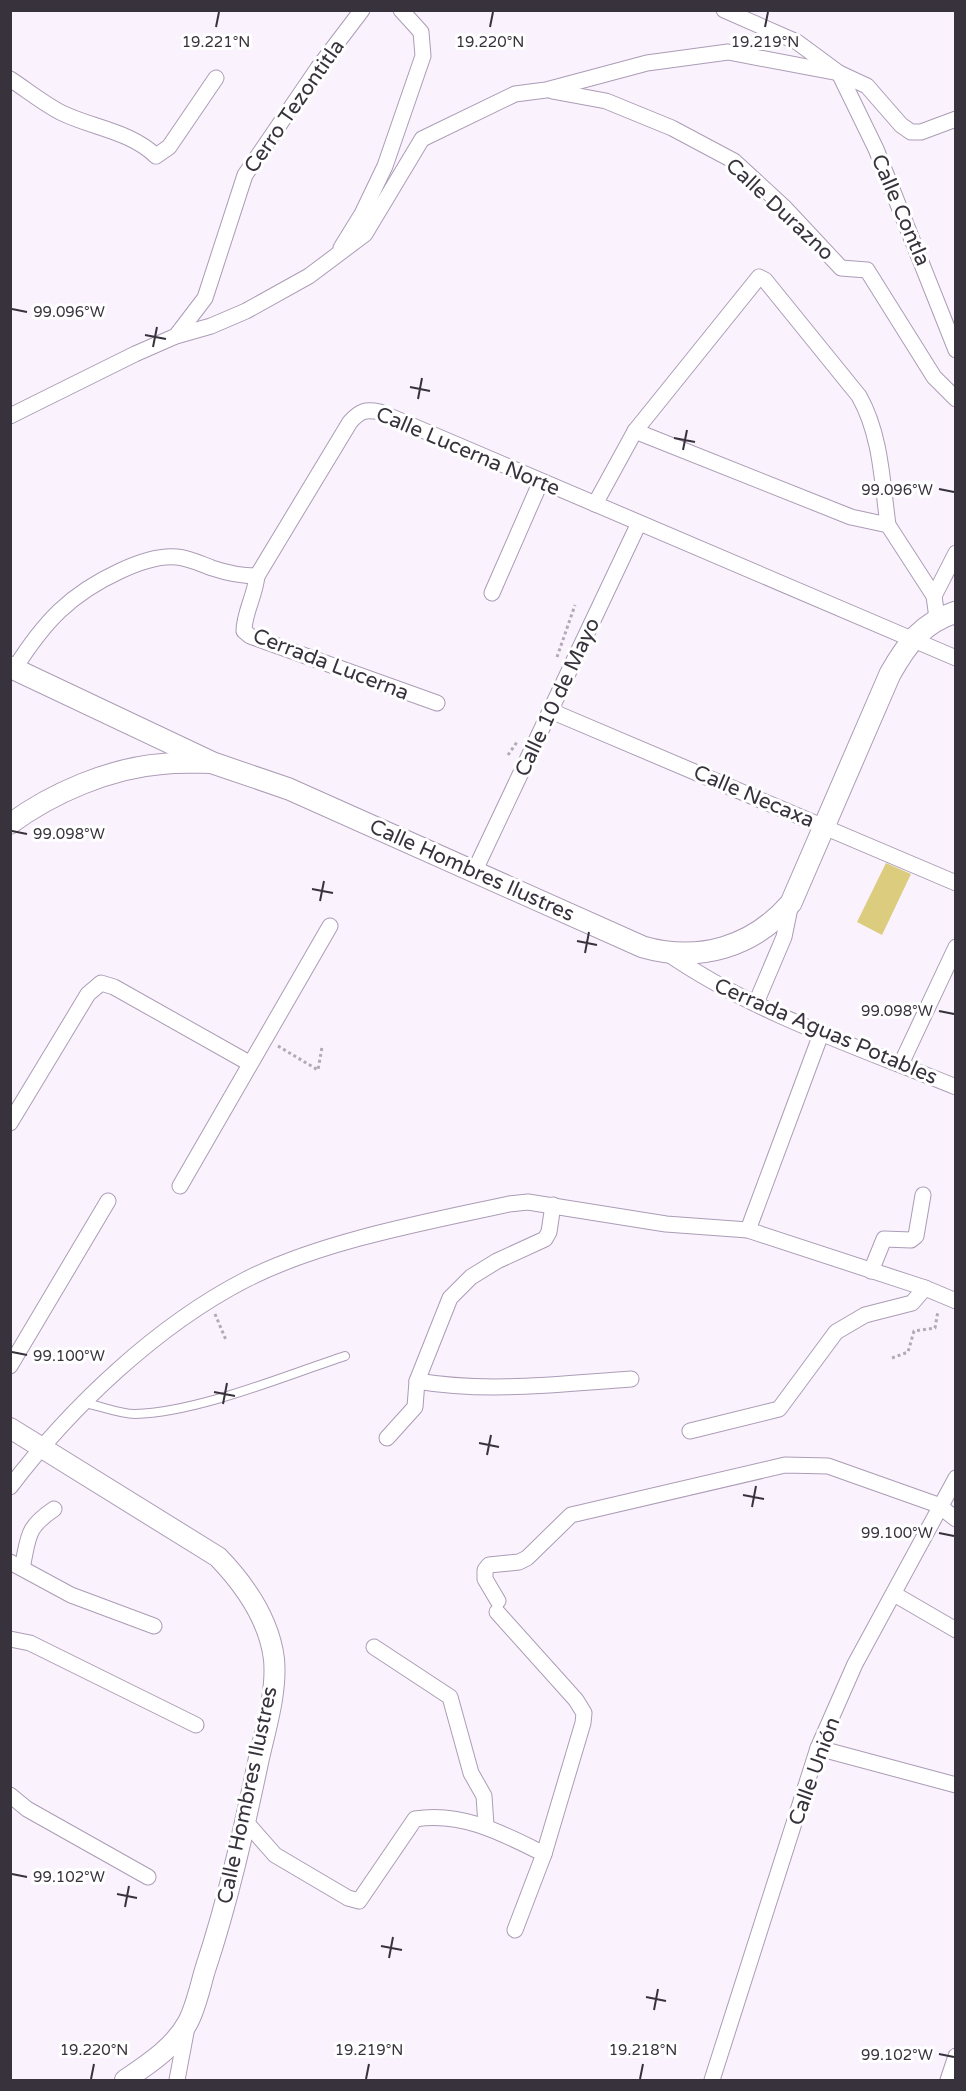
<svg xmlns="http://www.w3.org/2000/svg" width="966" height="2091" viewBox="0 0 966 2091" font-family="'Varela Round',sans-serif">
	<style>
		.building { fill: #dbcc7e }
		.lines { fill: none; stroke-linecap: round; stroke-linejoin: round }
		.service-casing { stroke: #ac9cb6; stroke-width: 10 }
		.minor-casing { stroke: #ac9cb6; stroke-width: 17 }
		.tertiary-casing { stroke: #ac9cb6; stroke-width: 22 }
		.secondary-casing { stroke: #ac9cb6; stroke-width: 23 }
		.path { stroke: #b2abb6; stroke-width: 3; stroke-dasharray: 3 3; stroke-linecap: butt }
		.service { stroke: #fff; stroke-width: 8 }
		.minor { stroke: #fff; stroke-width: 15 }
		.tertiary { stroke: #fff; stroke-width: 20 }
		.secondary { stroke: #fff; stroke-width: 21 }
		.ticks { fill: none; stroke: #38323c; stroke-width: 2 }
		.labels { text-anchor: middle; stroke-width: 6; stroke-linejoin: round; paint-order: stroke }
		.street-label { font-size: 21px; fill: #38323c; stroke: #fff }
		.ticks-label { font-size: 15px; text-anchor: middle; fill: #38323c; stroke: #fff; stroke-width: 6; stroke-linejoin: round; paint-order: stroke }
	</style>
	<rect width="100%" height="100%" fill="#faf3fe"/>
	<!-- building -->
	<path class="building" d="M 886,863 L 911,874 L 882,935 L 857,922 Z"/>
	<g class="lines">
		<!-- service casing -->
		<g class="service-casing">
			<path id="service" d="M 85,1403 C 101,1406 119,1414 135,1414 C 199,1412 284,1376 345,1356"/>
		</g>
		<!-- minor casing -->
		<g class="minor-casing">
			<g id="minor">
				<path d="M 724,10 L 797,42 L 839,73 L 867,86 L 901,125 L 911,132 L 921,132 L 956,119"/>
				<path d="M 839,73 L 876,149 L 956,350"/>
				<path d="M 10,79 C 27,90 44,104 62,113 C 93,128 130,131 156,156 L 169,147 L 216,78"/>
				<path d="M 552,91 L 606,101 L 672,128 L 734,161 L 785,208 L 841,268 L 867,270 L 934,377 L 956,399"/>
				<path d="M 341,248 L 362,214 L 385,166 L 423,56 L 421,32 L 401,10"/>
				<path d="M 176,336 L 205,298 L 245,175 L 318,68 L 362,10"/>
				<path d="M 10,416 L 135,354 L 176,336 L 211,326 L 246,311 L 309,276 L 365,234 L 422,139 L 515,94 L 546,90 L 647,63 L 728,52 L 839,73"/>
				<path d="M 635,431 L 851,517 L 888,525 L 934,596 L 937,618"/>
				<path d="M 595,504 L 635,431 L 759,277 L 765,280 L 859,396 C 881,435 882,481 888,525"/>
				<path d="M 257,576 C 255,596 244,613 244,631 L 250,636 L 437,703"/>
				<path d="M 492,593 L 541,481"/>
				<path d="M 934,596 L 956,553"/>
				<path d="M 15,668 C 44,622 70,594 120,571 C 137,563 158,555 177,557 C 189,558 201,564 212,568 C 227,573 241,576 257,576 L 350,422 C 360,411 365,409 380,412 L 956,658"/>
				<path d="M 551,711 L 956,883"/>
				<path d="M 475,870 L 639,523"/>
				<path d="M 667,953 C 754,1013 858,1047 956,1087"/>
				<path d="M 756,1003 L 784,937 L 791,903"/>
				<path d="M 901,1064 L 956,947"/>
				<path d="M 10,1123 L 88,994 L 101,983 L 114,987 L 249,1063"/>
				<path d="M 180,1186 L 330,926"/>
				<path d="M 748,1230 L 821,1034"/>
				<path d="M 871,1271 L 884,1239 L 911,1240 L 916,1236 L 923,1195"/>
				<path d="M 10,1366 L 108,1201"/>
				<path d="M 417,1381 C 487,1393 560,1384 631,1379"/>
				<path d="M 690,1431 L 779,1409 L 836,1332 L 865,1315 L 912,1303 L 925,1288"/>
				<path d="M 387,1438 L 415,1407 L 417,1381 L 450,1298 L 471,1277 L 497,1261 L 545,1239 L 549,1232 L 553,1205"/>
				<path d="M 10,1487 C 71,1407 157,1325 247,1279 C 322,1241 426,1222 509,1204 L 528,1202 L 666,1224 L 748,1230 L 925,1288 L 956,1301"/>
				<path d="M 10,1562 L 71,1595 L 154,1626"/>
				<path d="M 22,1568 C 29,1536 26,1528 54,1509"/>
				<path d="M 894,1594 L 956,1630"/>
				<path d="M 498,1601 L 485,1579 L 485,1570 L 489,1565 L 519,1562 L 527,1558 L 571,1515 L 785,1465 L 828,1466 L 938,1505 L 956,1519"/>
				<path d="M 497,1612 L 576,1700 L 584,1713 L 583,1723 L 544,1854 L 515,1930"/>
				<path d="M 10,1639 L 30,1643 L 196,1725"/>
				<path d="M 374,1647 L 450,1697 L 471,1773 L 484,1796 L 486,1825"/>
				<path d="M 818,1748 L 956,1785"/>
				<path d="M 10,1795 L 27,1809 L 148,1877"/>
				<path d="M 246,1822 L 275,1855 L 348,1898 L 359,1901 L 415,1819 C 462,1811 504,1834 544,1854"/>
				<path d="M 177,2080 L 187,2027"/>
				<path d="M 712,2080 L 818,1748 L 855,1664 L 956,1478"/>
				<path d="M 948,2080 L 956,2056"/>
			</g>
		</g>
		<!-- tertiary casing -->
		<g class="tertiary-casing">
			<g id="tertiary">
				<path d="M 10,824 C 52,793 110,768 162,764 C 179,762 196,763 213,763"/>
				<path d="M 10,1428 L 218,1557 C 245,1585 269,1619 274,1659 C 277,1692 266,1727 259,1758 C 244,1829 228,1901 205,1970 C 200,1987 196,2007 188,2022 C 175,2047 147,2065 125,2080"/>
			</g>
		</g>
		<!-- secondary casing -->
		<g class="secondary-casing">
			<path id="secondary" d="M 10,667 L 213,763 L 289,789 L 643,947 C 699,963 753,947 791,903 L 890,674 C 907,644 922,623 956,612"/>
		</g>
		<!-- path -->
		<g class="path">
			<path d="M 557,657 L 575,605"/>
			<path d="M 508,755 L 517,742"/>
			<path d="M 278,1046 L 318,1070 L 322,1047"/>
			<path d="M 215,1314 L 226,1340"/>
			<path d="M 892,1358 L 908,1352 L 914,1331 L 935,1328 L 938,1311"/>
		</g>
		<!-- service -->
		<use href="#service" class="service"/>
		<!-- minor -->
		<use href="#minor" class="minor"/>
		<!-- tertiary -->
		<use href="#tertiary" class="tertiary"/>
		<!-- secondary -->
		<use href="#secondary" class="secondary"/>
	</g>
	<!-- ticks -->
	<path class="ticks" d="M 216,27 L 219,12M 490,27 L 493,12M 765,27 L 768,12M 12,309 L 27,312M 145,335 L 166,339M 153,347 L 157,327M 410,387 L 430,391M 418,399 L 422,378M 674,438 L 695,442M 683,450 L 687,430M 939,489 L 954,492M 12,831 L 27,834M 312,889 L 333,893M 320,901 L 324,881M 577,941 L 597,945M 585,953 L 589,932M 939,1011 L 954,1014M 12,1352 L 27,1355M 214,1392 L 235,1396M 223,1404 L 227,1383M 479,1443 L 499,1447M 487,1455 L 491,1435M 743,1495 L 764,1499M 752,1507 L 756,1486M 939,1533 L 954,1536M 12,1874 L 27,1877M 117,1894 L 137,1898M 125,1907 L 129,1886M 381,1946 L 402,1950M 389,1958 L 393,1937M 646,1997 L 666,2001M 654,2010 L 658,1989M 939,2054 L 954,2057M 91,2079 L 94,2064M 366,2079 L 369,2064M 640,2079 L 643,2064"/>
	<g class="labels">
		<!-- street labels -->
		<g class="street-label">
			<text transform="translate(294 106) rotate(-55)" y="7">Cerro Tezontitla</text>
			<text transform="translate(780 209) rotate(43)" y="7">Calle Durazno</text>
			<text transform="translate(901 210) rotate(67)" y="7">Calle Contla</text>
			<text transform="translate(468 451) rotate(23)" y="7">Calle Lucerna Norte</text>
			<text transform="translate(331 664) rotate(21)" y="7">Cerrada Lucerna</text>
			<text transform="translate(557 697) rotate(-65)" y="7">Calle 10 de Mayo</text>
			<text transform="translate(754 796) rotate(23)" y="7">Calle Necaxa</text>
			<text transform="translate(472 870) rotate(24)" y="7">Calle Hombres Ilustres</text>
			<text transform="translate(826 1031) rotate(23)" y="7">Cerrada Aguas Potables</text>
			<text transform="translate(814 1771) rotate(-70)" y="7">Calle Unión</text>
			<text transform="translate(247 1795) rotate(-78)" y="7">Calle Hombres Ilustres</text>
		</g>
	</g>
	<g class="ticks-label">
		<text x="216" y="47">19.221°N</text>
		<text x="490" y="47">19.220°N</text>
		<text x="765" y="47">19.219°N</text>
		<text x="69" y="317">99.096°W</text>
		<text x="897" y="495">99.096°W</text>
		<text x="69" y="839">99.098°W</text>
		<text x="897" y="1016">99.098°W</text>
		<text x="69" y="1361">99.100°W</text>
		<text x="897" y="1538">99.100°W</text>
		<text x="69" y="1882">99.102°W</text>
		<text x="94" y="2055">19.220°N</text>
		<text x="369" y="2055">19.219°N</text>
		<text x="643" y="2055">19.218°N</text>
		<text x="897" y="2060">99.102°W</text>
	</g>
	<!-- border -->
	<rect width="966" height="2091" fill="none" stroke="#38323c" stroke-width="24"/>
</svg>
